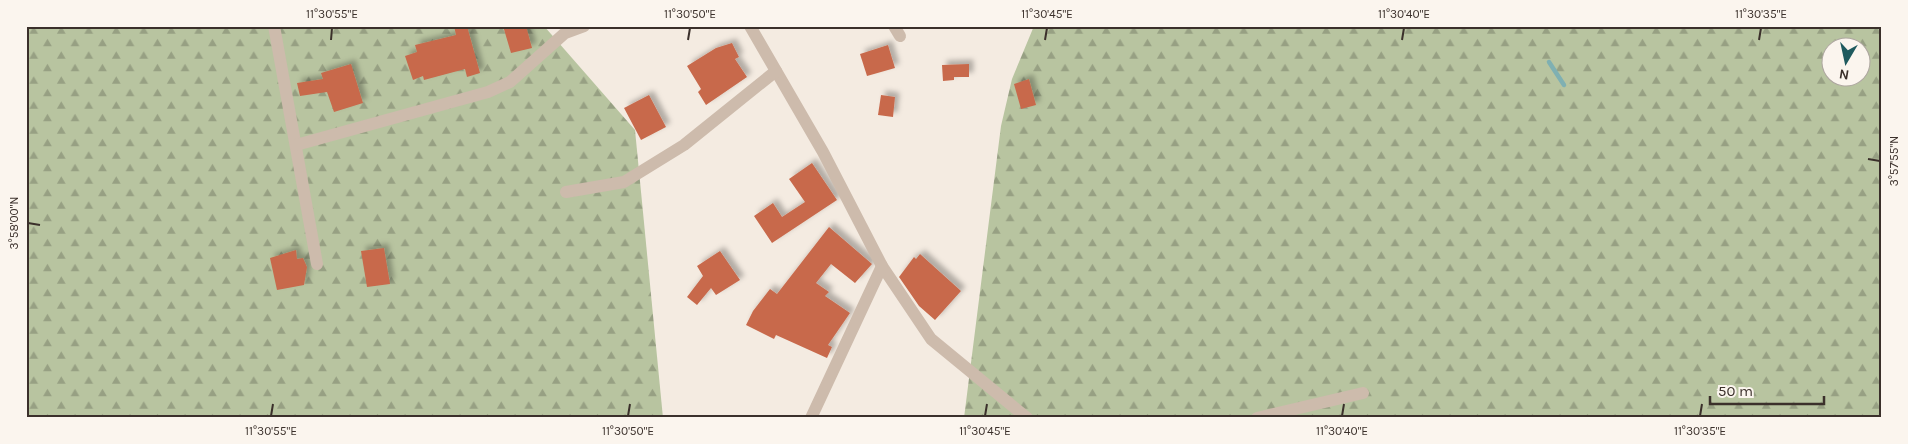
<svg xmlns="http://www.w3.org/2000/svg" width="1908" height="444" viewBox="0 0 1908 444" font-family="Karla,sans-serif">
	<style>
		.forest { fill: url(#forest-firs); fill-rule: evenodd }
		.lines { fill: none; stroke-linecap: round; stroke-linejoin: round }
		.stream { stroke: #7fb0b2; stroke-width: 4.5 }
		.building { fill: #c8694b; filter: url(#shadow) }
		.minor { stroke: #cdbbac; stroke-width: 12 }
		.ticks { fill: none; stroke: #3b302b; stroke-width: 2 }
		.neatline { fill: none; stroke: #3b302b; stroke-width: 2 }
		.ticks-label { font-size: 12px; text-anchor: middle; fill: #3b302b }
	</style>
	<defs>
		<pattern id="forest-firs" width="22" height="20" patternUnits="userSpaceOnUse" patternTransform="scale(1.25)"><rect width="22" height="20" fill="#b8c4a0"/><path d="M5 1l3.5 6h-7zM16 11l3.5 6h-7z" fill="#97a083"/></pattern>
		<filter id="shadow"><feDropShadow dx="4.5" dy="-4.5" stdDeviation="2.5" flood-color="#0004"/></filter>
	</defs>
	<rect width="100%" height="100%" fill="#f4ebe1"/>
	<!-- forest -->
	<g class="forest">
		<path d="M 26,26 L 544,26 L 635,130 L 663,418 L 26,418 Z"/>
		<path d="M 1034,26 L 1882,26 L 1882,418 L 964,418 L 1001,126 L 1012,79 ZM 1830,48 L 1860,48 L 1860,78 L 1830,78 Z"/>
	</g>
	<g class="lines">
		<!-- stream -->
		<path class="stream" d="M 1549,62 L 1564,85"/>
	</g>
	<!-- building -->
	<g class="building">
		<path d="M 454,26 L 467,26 L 480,73 L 467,77 L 465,69 L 424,80 L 423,76 L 413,80 L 405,56 L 417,52 L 415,45 L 456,35 Z"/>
		<path d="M 503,26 L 526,26 L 532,48 L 511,53 Z"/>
		<path d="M 732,43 L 739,57 L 735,59 L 747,77 L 706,105 L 698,92 L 701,89 L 687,66 L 716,48 Z"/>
		<path d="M 888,45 L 895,68 L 867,76 L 860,54 Z"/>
		<path d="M 351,64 L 363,103 L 334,112 L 327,92 L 300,96 L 297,83 L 323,79 L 321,73 Z"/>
		<path d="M 969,64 L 969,77 L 954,77 L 954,80 L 943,81 L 942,65 Z"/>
		<path d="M 1029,79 L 1036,105 L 1021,109 L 1014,84 Z"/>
		<path d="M 649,95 L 666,127 L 641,140 L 624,108 Z"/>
		<path d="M 881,95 L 895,97 L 893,117 L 878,115 Z"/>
		<path d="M 812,163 L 837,200 L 772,243 L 754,216 L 773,203 L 782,217 L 805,202 L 789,179 Z"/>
		<path d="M 829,227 L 872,264 L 855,283 L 831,264 L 816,283 L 829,292 L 825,296 L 850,313 L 828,345 L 832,347 L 827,358 L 776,335 L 774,339 L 746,325 L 753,311 L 770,289 L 777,294 Z"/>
		<path d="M 384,248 L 390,284 L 367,287 L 361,251 Z"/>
		<path d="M 296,250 L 297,259 L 303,258 L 307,267 L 304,285 L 277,290 L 270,258 Z"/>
		<path d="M 720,251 L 740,280 L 716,295 L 711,288 L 697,305 L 687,297 L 703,276 L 697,266 Z"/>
		<path d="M 920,254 L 961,291 L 935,320 L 919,306 L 899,277 L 914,257 L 916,259 Z"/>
	</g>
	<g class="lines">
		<!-- minor -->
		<g class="minor">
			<path d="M 274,26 L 317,264"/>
			<path d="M 750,26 L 823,152 L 882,266 L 931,339 L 1027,418"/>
			<path d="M 894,26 L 900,36"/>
			<path d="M 296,145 L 488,92 L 510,82 L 565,33 L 584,26"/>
			<path d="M 566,192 L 624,182 L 684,145 L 776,71"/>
			<path d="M 811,418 L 882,266"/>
			<path d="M 1257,418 L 1363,393"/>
		</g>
	</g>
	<!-- ticks -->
	<path class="ticks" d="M 331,40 L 332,28M 688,40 L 690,28M 1045,40 L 1047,28M 1402,40 L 1404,28M 1759,40 L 1761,28M 1868,159 L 1880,161M 28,223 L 40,225M 271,416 L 273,404M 628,416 L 630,404M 985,416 L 987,404M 1342,416 L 1344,404M 1700,416 L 1702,404"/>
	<!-- border -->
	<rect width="1908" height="444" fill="none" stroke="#fbf5ee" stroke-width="55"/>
	<!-- north arrow -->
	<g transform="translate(1846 62) rotate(189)"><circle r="24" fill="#fbf5ee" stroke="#aea6a0"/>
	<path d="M0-4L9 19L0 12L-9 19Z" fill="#1f5a5e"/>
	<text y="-8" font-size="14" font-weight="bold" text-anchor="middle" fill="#3b302b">N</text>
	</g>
	<!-- scale -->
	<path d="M1710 396v8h114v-8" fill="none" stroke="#3b302b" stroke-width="2.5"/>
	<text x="1718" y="396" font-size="15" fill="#3b302b" stroke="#fbf5ee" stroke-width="4" paint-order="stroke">50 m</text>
	<rect x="28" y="28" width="1852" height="388" class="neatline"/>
	<g class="ticks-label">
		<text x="332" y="18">11°30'55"E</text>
		<text x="690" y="18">11°30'50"E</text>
		<text x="1047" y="18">11°30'45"E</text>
		<text x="1404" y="18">11°30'40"E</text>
		<text x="1761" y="18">11°30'35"E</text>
		<text transform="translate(1894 161) rotate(-90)" y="4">3°57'55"N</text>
		<text transform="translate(14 223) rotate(-90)" y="4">3°58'00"N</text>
		<text x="271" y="435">11°30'55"E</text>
		<text x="628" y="435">11°30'50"E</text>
		<text x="985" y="435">11°30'45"E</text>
		<text x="1342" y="435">11°30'40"E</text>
		<text x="1700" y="435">11°30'35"E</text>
	</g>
</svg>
